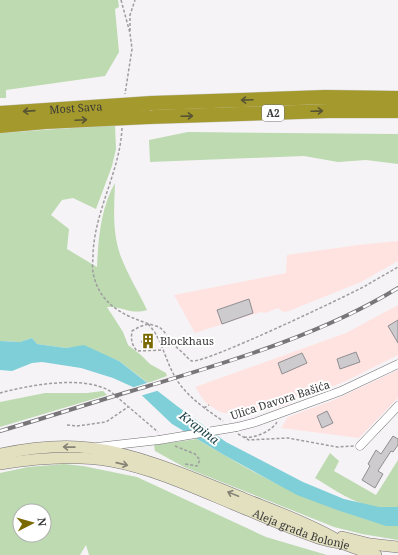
<svg xmlns="http://www.w3.org/2000/svg" width="398" height="555" viewBox="0 0 398 555" font-family="'Noto Serif',serif">
	<style>
		.industrial { fill: #fee3e1 }
		.green { fill: #bddab1; fill-rule: evenodd }
		.water { fill: #7fcfd9 }
		.pier { fill: #f6f3f6 }
		.building { fill: #cdcbce; stroke: #908e91 }
		.lines { fill: none; stroke-linecap: round; stroke-linejoin: round }
		.street-casing { stroke: #757375; stroke-width: 9 }
		.secondary-casing { stroke: #757375; stroke-width: 12 }
		.highway-casing { stroke: #cfcfcf; stroke-width: 15 }
		.path { stroke: #9e9c9e; stroke-width: 1.5; stroke-dasharray: 3 2; stroke-linecap: butt }
		.street { stroke: #fff; stroke-width: 8 }
		.secondary { stroke: #e3e0c0; stroke-width: 11 }
		.highway { stroke: #a3992c; stroke-width: 14 }
		.rail-casing { stroke: #787678; stroke-width: 4 }
		.rail { stroke: #fff; stroke-width: 2.5; stroke-dasharray: 8; stroke-linecap: butt }
		.street-bridge-casing { stroke: #757375; stroke-width: 9; stroke-linecap: butt }
		.highway-bridge-casing { stroke: #cfcfcf; stroke-width: 15; stroke-linecap: butt }
		.street-bridge { stroke: #fff; stroke-width: 8 }
		.highway-bridge { stroke: #a3992c; stroke-width: 14 }
		.oneway { stroke: #585434 }
		.oneway2 { stroke: #858375 }
		.labels { text-anchor: middle; stroke-width: 4; stroke-linejoin: round; paint-order: stroke }
		.shield { fill: #fff; stroke: #747374; stroke-width: 1 }
		.shield-label { font-size: 10px; font-weight: bold; fill: #383738 }
		.street-label { font-size: 11px; fill: #383738; stroke: #fff }
		.poi-label { font-size: 11px; fill: #383738; stroke: #fff; text-anchor: start }
		.water-label { font-size: 12px; font-style: italic; fill: #1c4247; stroke: #fff }
	</style>
	<rect width="100%" height="100%" fill="#f6f3f6"/>
	<!-- industrial -->
	<g class="industrial">
		<path d="M 398,241 L 398,261 L 361,282 L 289,311 L 283,312 L 278,308 L 265,313 L 261,312 L 195,333 L 174,295 L 286,273 L 287,255 L 358,245 Z"/>
		<path d="M 398,305 L 398,355 L 346,381 L 286,405 L 261,412 L 238,415 L 220,412 L 209,405 L 205,402 L 195,387 L 346,333 Z"/>
		<path d="M 398,370 L 398,398 L 359,438 L 281,428 L 288,417 L 334,400 Z"/>
	</g>
	<!-- green -->
	<g class="green">
		<path d="M 0,0 L 118,0 L 119,7 L 115,9 L 119,52 L 105,76 L 6,90 L 6,98 L 0,98 Z"/>
		<path d="M 115,125 L 116,149 L 112,166 L 96,209 L 73,198 L 62,200 L 51,215 L 69,229 L 67,249 L 97,267 C 98,240 101,207 115,183 C 114,208 112,233 121,257 C 128,275 139,293 147,310 C 131,315 123,306 107,307 L 123,332 L 128,345 L 141,355 L 150,364 L 166,373 L 167,376 L 148,383 L 119,361 L 84,346 L 66,348 L 37,344 L 32,338 L 20,342 L 0,341 L 0,133 Z"/>
		<path d="M 188,132 L 398,134 L 398,164 L 366,160 L 338,162 L 304,156 L 150,162 L 149,140 Z"/>
		<path d="M 103,391 L 107,395 L 0,427 L 0,402 L 45,393 L 87,393 Z"/>
		<path d="M 197,439 C 247,469 298,498 354,515 C 368,520 382,525 398,526 L 398,540 L 362,534 L 334,527 L 184,467 L 155,451 L 154,445 Z"/>
		<path d="M 330,453 L 339,461 L 334,471 L 376,495 L 398,460 L 398,507 C 370,515 338,492 315,478 Z"/>
		<path d="M 64,464 L 83,466 L 137,477 L 266,537 L 327,555 L 89,555 L 86,545 L 80,555 L 0,555 L 0,473 L 28,467 ZM 20,511 L 44,511 L 44,535 L 20,535 Z"/>
	</g>
	<!-- water -->
	<path class="water" d="M 32,338 L 37,344 L 66,348 L 84,345 L 119,361 L 177,406 L 226,442 L 303,482 L 344,499 L 379,507 L 398,507 L 398,526 L 386,526 L 337,510 L 297,495 L 224,455 L 172,424 L 133,387 L 113,378 L 81,368 L 42,362 L 32,363 L 12,371 L 0,370 L 0,341 L 20,342 Z"/>
	<!-- pier -->
	<path class="pier" d="M 150,382 L 160,390 L 140,396 L 131,388 Z"/>
	<!-- building -->
	<g class="building">
		<path d="M 249,299 L 253,313 L 222,324 L 217,310 Z"/>
		<path d="M 398,320 L 398,343 L 388,326 Z"/>
		<path d="M 147,334 L 154,340 L 149,348 L 141,342 Z"/>
		<path d="M 356,352 L 360,362 L 340,369 L 337,359 Z"/>
		<path d="M 302,353 L 307,363 L 282,374 L 278,363 Z"/>
		<path d="M 327,411 L 333,423 L 322,428 L 317,416 Z"/>
		<path d="M 393,436 L 398,439 L 398,445 L 393,452 L 391,451 L 378,471 L 383,474 L 375,488 L 362,480 L 370,466 L 368,464 L 376,450 L 381,454 Z"/>
	</g>
	<g class="lines">
		<!-- street casing -->
		<g class="street-casing">
			<g id="street">
				<path d="M 237,427 L 256,422 L 341,391 L 398,364"/>
				<path d="M 360,446 L 398,406"/>
				<path d="M 97,447 L 159,440"/>
			</g>
		</g>
		<!-- secondary casing -->
		<g class="secondary-casing">
			<g id="secondary">
				<path d="M 0,454 C 30,448 60,444 90,448 C 141,454 198,480 245,499 C 275,511 306,522 334,538"/>
				<path id="s1" d="M 0,464 C 37,458 74,455 111,461 C 160,470 205,493 250,511 C 273,521 295,530 318,538 C 327,541 336,542 344,544 C 355,548 365,552 376,555"/>
				<path d="M 342,537 L 370,544 L 398,547"/>
			</g>
		</g>
		<!-- highway casing -->
		<g class="highway-casing">
			<g id="highway">
				<path d="M 152,103 L 325,97 L 398,98"/>
				<path d="M 148,117 L 328,111 L 398,111"/>
			</g>
		</g>
		<!-- path -->
		<g class="path">
			<path d="M 121,0 L 130,33 L 132,49 L 125,94"/>
			<path d="M 130,31 L 130,15 L 135,0"/>
			<path d="M 122,128 C 120,172 95,209 93,254 C 93,260 92,267 93,272 C 99,306 126,317 156,326 C 164,328 167,337 172,343 C 176,347 181,351 185,355 C 187,357 189,360 192,361 C 204,364 347,296 367,285 C 377,279 388,273 398,267"/>
			<path d="M 148,324 C 161,337 164,356 173,373 C 183,394 204,408 223,421"/>
			<path d="M 148,324 L 139,327 L 132,331 C 131,339 131,344 137,351 L 163,350"/>
			<path d="M 0,393 C 30,385 82,375 110,391 L 158,432"/>
			<path d="M 204,408 L 209,405"/>
			<path d="M 67,425 L 77,426 L 106,422 L 128,407"/>
			<path d="M 238,434 L 249,440 L 288,438 L 337,447 L 354,446"/>
			<path d="M 244,437 C 254,439 272,431 277,422"/>
			<path d="M 175,446 L 195,454 L 200,460 L 197,466 L 185,464"/>
		</g>
		<!-- street -->
		<use href="#street" class="street"/>
		<!-- secondary -->
		<use href="#secondary" class="secondary"/>
		<!-- highway -->
		<use href="#highway" class="highway"/>
		<!-- rail casing -->
		<g class="rail-casing">
			<path id="rail" d="M 0,431 C 49,417 96,401 145,387 C 231,361 321,335 398,288"/>
		</g>
		<!-- rail -->
		<use href="#rail" class="rail"/>
		<!-- street-bridge casing -->
		<g class="street-bridge-casing">
			<path id="street-bridge" d="M 159,440 L 237,427"/>
		</g>
		<!-- highway-bridge casing -->
		<g class="highway-bridge-casing">
			<g id="highway-bridge">
				<path id="s2" d="M 0,113 L 152,103"/>
				<path d="M 0,126 L 45,122 L 148,117"/>
			</g>
		</g>
		<!-- street-bridge -->
		<use href="#street-bridge" class="street-bridge"/>
		<!-- highway-bridge -->
		<use href="#highway-bridge" class="highway-bridge"/>
	</g>
	<!-- one-way arrows -->
	<defs><path id="oneway-shaft" d="M-6 0H5M1.5-3L5.5 0L1.5 3" fill="none" stroke-width="1.6" stroke-linecap="round" stroke-linejoin="round"/></defs>
	<g class="oneway">
		<use href="#oneway-shaft" transform="translate(247 100) rotate(178)"/>
		<use href="#oneway-shaft" transform="translate(29 111) rotate(176)"/>
		<use href="#oneway-shaft" transform="translate(317 111) rotate(-2)"/>
		<use href="#oneway-shaft" transform="translate(187 116) rotate(-2)"/>
		<use href="#oneway-shaft" transform="translate(81 120) rotate(-3)"/>
	</g>
	<g class="oneway2">
		<use href="#oneway-shaft" transform="translate(69 447) rotate(-179)"/>
		<use href="#oneway-shaft" transform="translate(122 464) rotate(13)"/>
		<use href="#oneway-shaft" transform="translate(233 494) rotate(-158)"/>
	</g>
	<!-- icons -->
	<defs>
		<g id="building-bare" transform="scale(1.2)"><path d="M-4-6H4V6H1V3H-1V6H-4ZM-2.5-4.3h1.7v1.8h-1.7ZM.8-4.3h1.7v1.8H.8ZM-2.5-1h1.7V.8h-1.7ZM.8-1h1.7V.8H.8Z" fill="#796900" stroke="#fff" stroke-width="2.5" paint-order="stroke"/></g>
	</defs>
	<g fill-rule="evenodd">
		<use href="#building-bare" x="148" y="341"/>
	</g>
	<g class="labels">
		<!-- shield labels -->
		<rect class="shield" x="262" y="105" width="22" height="16" rx="3"/>
		<g class="shield-label">
			<text x="273" y="117">A2</text>
		</g>
		<!-- street labels -->
		<g class="street-label">
			<text dy="4" stroke="none"><textPath href="#s2" startOffset="76">Most Sava</textPath></text>
			<text transform="translate(280 400) rotate(-18)" y="4">Ulica Davora Bašića</text>
			<text dy="4" stroke="none"><textPath href="#s1" startOffset="314">Aleja grada Bolonje</textPath></text>
		</g>
		<!-- poi labels -->
		<g class="poi-label">
			<text x="160" y="345">Blockhaus</text>
		</g>
		<!-- water labels -->
		<g class="water-label">
			<text transform="translate(199 428) rotate(37)" y="4">Krapina</text>
		</g>
	</g>
	<!-- north arrow -->
	<g transform="translate(32 523) rotate(84)"><circle r="19" fill="#ffffff" stroke="#afafaf"/>
	<path d="M0-3L7 15L0 10L-7 15Z" fill="#796900"/>
	<text y="-6" font-size="11" font-weight="bold" text-anchor="middle" fill="#383738">N</text>
	</g>
</svg>
